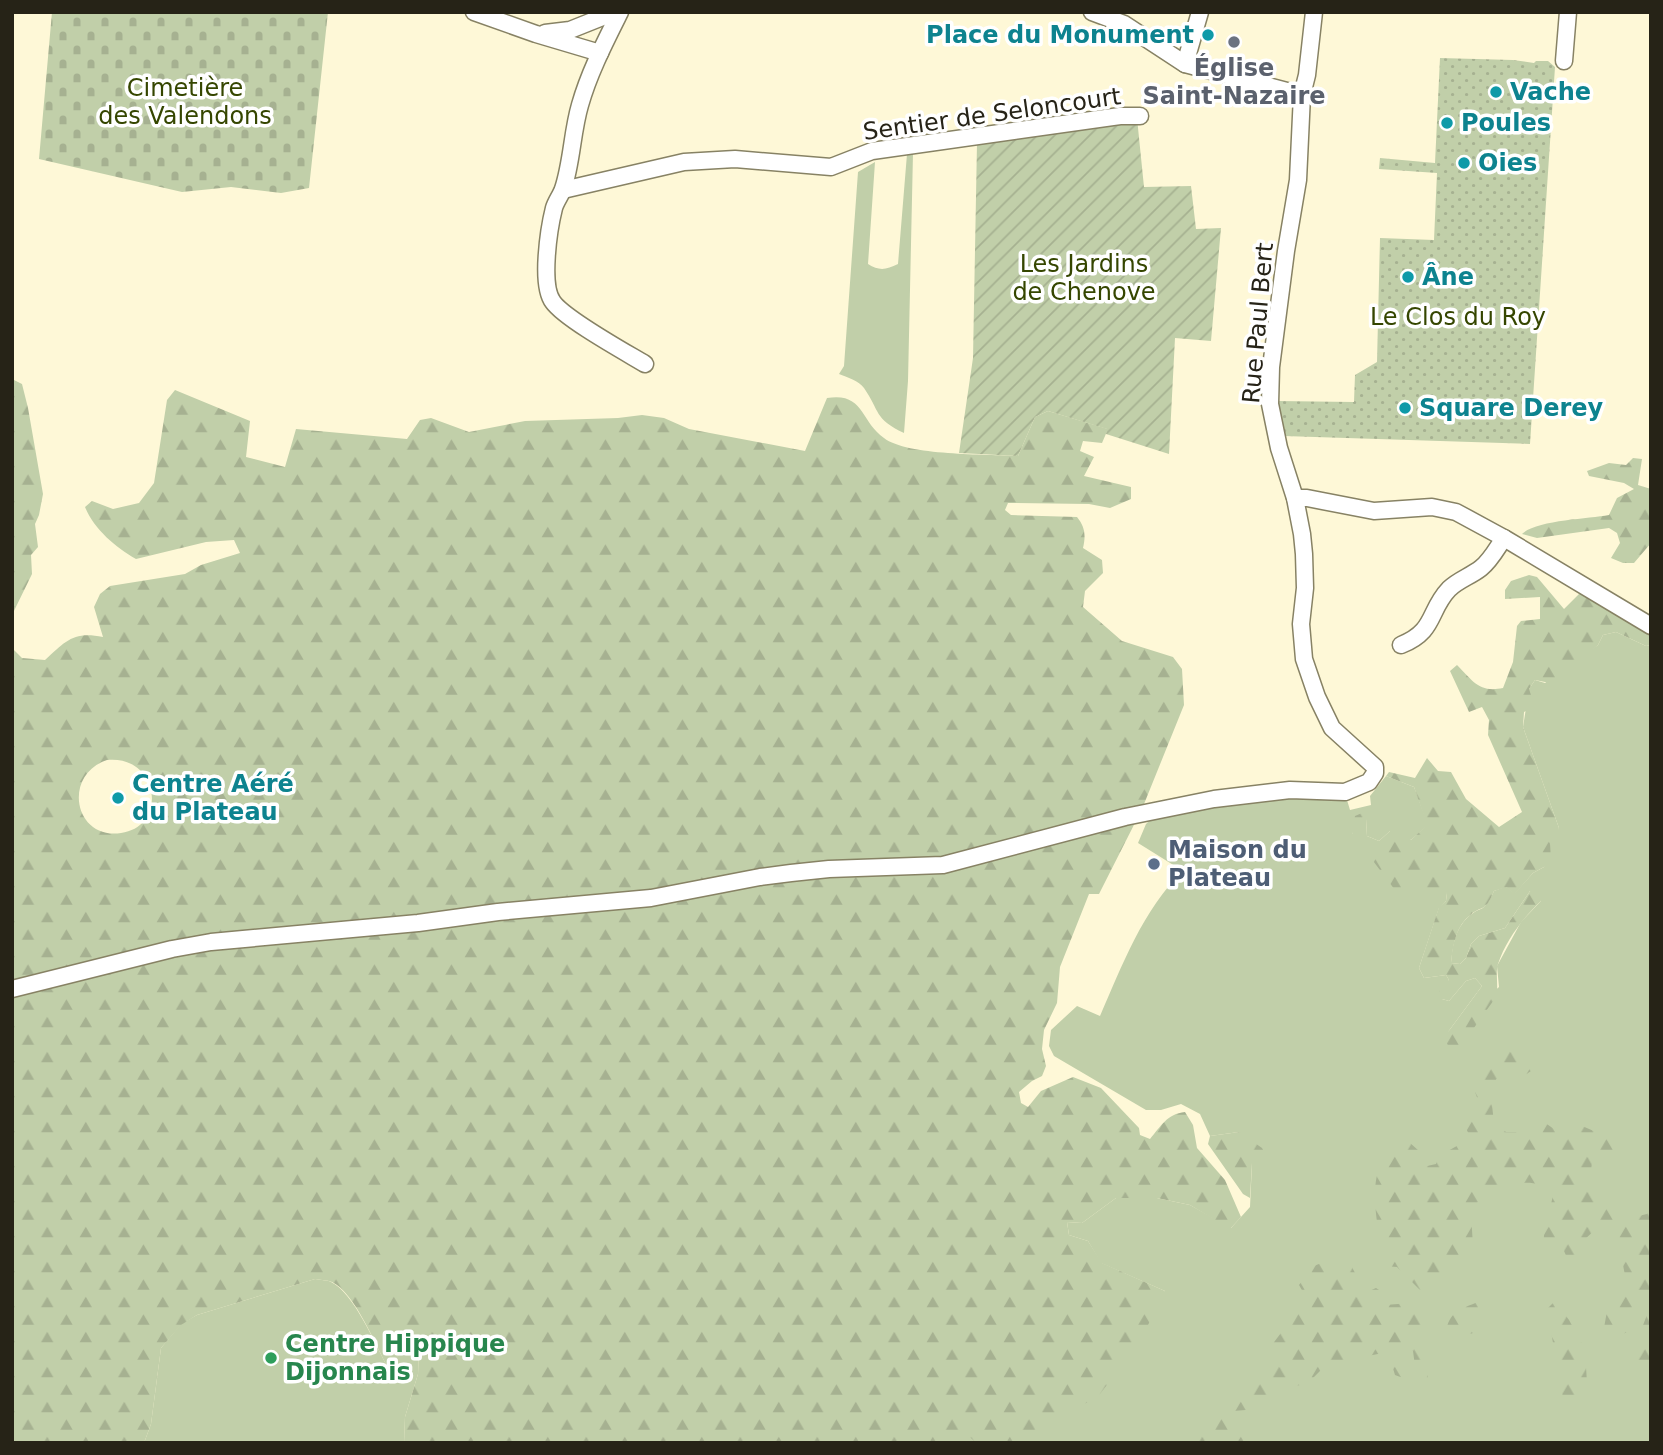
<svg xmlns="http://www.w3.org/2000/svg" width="1663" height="1455" viewBox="0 0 1663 1455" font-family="'DejaVu Sans',sans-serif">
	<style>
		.grass { fill: #c1cfa9 }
		.forest { fill: url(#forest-firs); fill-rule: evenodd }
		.cemetery { fill: url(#cemetery-stones) }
		.park { fill: url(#park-dots) }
		.garden { fill: url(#garden-furrows) }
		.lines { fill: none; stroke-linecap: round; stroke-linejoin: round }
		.minor-casing { stroke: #878264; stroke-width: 19 }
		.minor { stroke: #fff; stroke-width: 16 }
		.culture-dot { fill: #0f9aa8; stroke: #fff; stroke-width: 2.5 }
		.worship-dot { fill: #6b7280; stroke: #fff; stroke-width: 2.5 }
		.service-dot { fill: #5c6f8a; stroke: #fff; stroke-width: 2.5 }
		.leisure-dot { fill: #2e9e5b; stroke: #fff; stroke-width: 2.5 }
		.labels { text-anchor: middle; stroke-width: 7; stroke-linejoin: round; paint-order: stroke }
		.culture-label { font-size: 24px; font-weight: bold; fill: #0d838f; stroke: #fff; text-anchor: start }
		.worship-label { font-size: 24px; font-weight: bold; fill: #5b616d; stroke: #fff }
		.park-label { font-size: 24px; fill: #354600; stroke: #fff }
		.street-label { font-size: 24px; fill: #262317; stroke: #fff }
		.service-label { font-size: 24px; font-weight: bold; fill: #4e5e75; stroke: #fff; text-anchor: start }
		.leisure-label { font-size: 24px; font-weight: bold; fill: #27864d; stroke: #fff; text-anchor: start }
	</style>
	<defs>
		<pattern id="forest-firs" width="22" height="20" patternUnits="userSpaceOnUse" patternTransform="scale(1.75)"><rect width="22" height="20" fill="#c1cfa9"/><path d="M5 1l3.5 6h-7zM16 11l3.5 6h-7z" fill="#a6b191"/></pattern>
		<pattern id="cemetery-stones" width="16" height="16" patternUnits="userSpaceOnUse" patternTransform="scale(1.75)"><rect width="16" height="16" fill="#c1cfa9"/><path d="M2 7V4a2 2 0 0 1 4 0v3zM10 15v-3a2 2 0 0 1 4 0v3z" fill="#a6b191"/></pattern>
		<pattern id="park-dots" width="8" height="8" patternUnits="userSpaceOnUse" patternTransform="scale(1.75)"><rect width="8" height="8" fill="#c1cfa9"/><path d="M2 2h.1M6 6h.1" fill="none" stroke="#a6b191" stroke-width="1.8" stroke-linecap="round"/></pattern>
		<pattern id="garden-furrows" width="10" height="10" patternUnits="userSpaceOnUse" patternTransform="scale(1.75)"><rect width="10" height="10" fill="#c1cfa9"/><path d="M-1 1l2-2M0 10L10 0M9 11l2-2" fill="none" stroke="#a6b191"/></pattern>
	</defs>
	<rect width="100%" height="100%" fill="#fef8d7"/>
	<!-- grass -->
	<g class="grass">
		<path d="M 913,153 L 908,381 L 904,433 C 874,419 880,411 864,388 C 859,381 847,377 839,374 L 844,366 L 858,172 L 875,162 L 868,264 C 879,271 886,270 898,264 L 907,154 Z"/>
		<path d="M 1616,632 L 1646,646 L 1651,645 L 1651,1443 L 936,1443 L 1165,1291 L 1101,1263 L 1088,1241 L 1069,1235 L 1067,1222 L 1082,1223 L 1116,1198 L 1157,1198 L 1190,1205 L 1231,1228 L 1250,1207 L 1252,1163 L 1239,1132 L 1210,1136 L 1200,1114 L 1181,1104 L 1161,1110 L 1146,1110 L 1054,1056 L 1049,1046 L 1051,1030 L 1077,1006 L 1100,1016 C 1122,966 1143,909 1183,871 L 1138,843 L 1146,824 L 1151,819 L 1257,797 L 1347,800 L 1350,810 L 1371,805 L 1370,796 L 1386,776 L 1414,787 L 1428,825 L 1411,840 L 1390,831 L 1379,841 L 1367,836 L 1366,819 L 1352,833 L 1447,893 L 1446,901 L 1439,908 L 1419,968 L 1424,978 L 1446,975 L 1449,980 L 1442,999 L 1449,1001 L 1466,981 L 1475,978 L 1482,986 L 1448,1032 L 1499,987 L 1497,966 L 1521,922 L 1541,901 L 1530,891 L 1505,928 L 1479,936 L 1471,944 L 1466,958 L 1460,964 L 1451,963 C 1452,947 1455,929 1468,917 C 1483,904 1483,915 1494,891 L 1507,886 L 1514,894 L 1533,873 L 1544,867 L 1550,842 L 1559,828 L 1523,727 L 1529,689 L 1535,680 L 1545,683 L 1598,645 L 1603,635 Z"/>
		<path d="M 315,1279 C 320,1280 327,1280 331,1282 C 354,1293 375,1344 387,1366 L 412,1343 L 419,1351 L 418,1374 L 405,1417 L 404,1443 L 144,1443 L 151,1424 L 161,1348 L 181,1324 L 197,1315 Z"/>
	</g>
	<!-- forest -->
	<g class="forest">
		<path d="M 12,379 L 22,384 L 28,408 L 43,494 L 39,515 L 35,524 L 38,547 L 31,555 L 32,574 L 12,615 Z"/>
		<path d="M 175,390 L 250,421 L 246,457 L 285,467 L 296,429 L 407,439 L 420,420 L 431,418 L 469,432 L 525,421 L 618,418 L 642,415 L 664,418 L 689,429 L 805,451 L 827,398 C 864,392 860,421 884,438 C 907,456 987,454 1018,456 L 1035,417 L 1048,411 L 1108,429 L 1102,443 L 1083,441 L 1080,451 L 1094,457 L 1084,476 L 1131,487 L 1131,499 L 1110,508 L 1089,504 L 1008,503 L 1005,510 L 1011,515 L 1077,517 C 1085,527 1086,535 1083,548 L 1102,560 L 1103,573 L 1085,591 L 1083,607 L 1122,641 L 1173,657 L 1182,669 L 1184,705 L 1142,809 L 1099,894 L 1089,894 L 1060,967 L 1057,1003 L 1044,1030 L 1042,1049 L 1046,1066 L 1042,1076 L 1032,1081 L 1019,1092 L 1021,1103 L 1028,1107 L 1041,1091 L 1073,1077 L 1101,1088 L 1139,1128 L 1140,1135 L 1150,1139 C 1161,1126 1167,1114 1185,1112 L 1193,1125 L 1197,1148 L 1225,1180 L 1241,1217 L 1230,1229 L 1190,1205 L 1157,1198 L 1116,1198 L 1082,1223 L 1067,1222 L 1069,1235 L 1088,1241 L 1102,1263 L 1165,1291 L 1139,1343 L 1100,1394 L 1077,1409 L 1009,1443 L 976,1443 L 967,1434 L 937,1443 L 404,1443 L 405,1417 L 418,1374 L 419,1351 L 412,1344 L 387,1366 C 375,1344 355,1293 332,1282 C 327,1280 320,1280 315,1279 L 197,1315 L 181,1325 L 161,1348 L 151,1424 L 144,1443 L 12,1443 L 12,648 L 22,658 L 45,660 C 66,641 73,631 103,637 L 94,607 L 100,594 L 110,586 L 185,574 L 201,565 L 240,553 L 234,540 L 206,542 L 136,559 C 115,547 94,529 85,507 L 92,501 L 113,509 L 139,503 L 154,483 L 167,400 ZM 107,760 C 160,755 168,827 121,833 C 74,840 62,775 107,760 Z"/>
		<path d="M 1633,458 L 1642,459 L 1638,485 L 1651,489 L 1651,543 L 1634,563 L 1623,563 L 1611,558 L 1620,543 L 1617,533 L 1609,528 L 1537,538 L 1522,534 C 1536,520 1588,519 1609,515 L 1617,498 L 1634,489 L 1624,483 L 1589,476 L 1587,471 L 1609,463 L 1626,465 Z"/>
		<path d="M 1529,575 L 1537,577 L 1564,609 L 1579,594 L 1584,593 L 1651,634 L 1651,645 L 1646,646 L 1616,632 L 1603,635 L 1598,645 L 1555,684 L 1535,680 L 1529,689 L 1535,707 L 1524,712 L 1523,727 L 1559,828 L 1556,841 L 1550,843 L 1551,860 L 1544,867 L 1533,873 L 1514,895 L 1507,887 L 1494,891 C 1484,915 1483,903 1468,917 C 1455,929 1453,947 1451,963 L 1460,964 L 1466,958 L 1471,944 L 1479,936 L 1505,928 L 1530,891 L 1539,892 L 1541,901 C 1523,918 1506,940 1498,964 C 1495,974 1499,986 1496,997 L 1461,1046 L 1449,1047 L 1446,1042 L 1448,1032 L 1482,986 L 1475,978 L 1466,981 L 1449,1001 L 1442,999 L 1439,990 L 1449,980 L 1446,975 L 1424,978 L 1419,968 L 1439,907 L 1446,901 L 1447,893 L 1395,890 L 1352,833 L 1355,816 L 1362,813 L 1366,819 L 1367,836 L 1379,841 L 1390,831 L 1401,831 L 1411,840 L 1427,825 L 1414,787 L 1386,776 L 1389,772 L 1415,778 L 1427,758 L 1438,771 L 1451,772 L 1466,799 L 1499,827 L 1522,812 L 1488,735 L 1489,720 L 1482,707 L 1469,712 L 1450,671 L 1457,665 C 1473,681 1479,693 1503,688 L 1513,662 L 1517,626 L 1521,621 L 1540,619 L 1540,597 L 1505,599 L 1505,590 L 1511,581 Z"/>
		<path d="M 1512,1045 L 1525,1052 L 1531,1071 C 1521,1079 1514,1076 1503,1071 L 1490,1087 L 1494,1123 L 1506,1132 L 1518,1132 L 1528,1115 L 1535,1116 L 1557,1131 L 1573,1122 L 1619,1142 C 1614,1158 1607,1158 1593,1159 C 1584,1193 1609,1200 1634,1217 L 1647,1214 L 1651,1210 L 1651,1365 L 1649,1374 L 1636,1374 C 1631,1350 1642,1329 1650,1307 L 1632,1307 L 1627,1332 L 1618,1337 L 1608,1333 L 1604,1328 L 1607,1311 L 1627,1286 L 1620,1249 L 1605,1229 L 1597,1228 L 1584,1240 L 1579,1268 L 1571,1267 L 1561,1244 L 1548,1260 L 1543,1253 L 1544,1235 L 1554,1191 C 1524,1174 1509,1187 1480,1198 L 1471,1214 L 1473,1246 L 1441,1274 L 1432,1293 L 1423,1293 L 1397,1267 L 1385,1266 C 1380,1239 1367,1187 1382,1163 C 1387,1156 1395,1149 1401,1143 L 1409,1142 L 1419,1151 L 1427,1166 L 1436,1164 L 1439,1156 L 1471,1138 L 1462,1121 L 1470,1110 L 1481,1108 L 1475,1092 L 1477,1080 Z"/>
		<path d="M 1239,1132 L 1262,1148 L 1268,1159 L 1252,1163 L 1250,1198 L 1243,1194 L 1208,1144 L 1210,1136 Z"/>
		<path d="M 1338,1256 L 1348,1259 L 1365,1293 L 1376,1288 L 1382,1292 L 1385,1305 L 1411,1303 C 1427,1330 1428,1351 1428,1381 L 1420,1382 L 1416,1374 L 1413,1351 L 1404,1352 L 1403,1378 L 1395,1375 L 1388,1352 L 1327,1364 L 1306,1385 C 1283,1386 1270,1387 1258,1409 L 1233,1411 L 1229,1399 L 1233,1390 L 1273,1363 L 1265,1354 L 1299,1309 L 1311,1306 L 1299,1285 L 1314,1266 Z"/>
		<path d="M 1555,1301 L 1569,1320 L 1585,1349 L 1587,1384 L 1575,1402 L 1569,1404 L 1563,1399 L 1547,1309 Z"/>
		<path d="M 1478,1302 L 1485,1317 L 1473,1333 L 1454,1339 L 1446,1332 C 1449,1311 1461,1309 1478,1302 Z"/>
		<path d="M 1228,1416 L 1261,1443 L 1196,1443 L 1195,1440 L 1214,1422 Z"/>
	</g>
	<!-- cemetery -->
	<path class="cemetery" d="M 52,12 L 328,12 L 309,188 L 281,193 L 231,187 L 182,192 L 39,159 Z"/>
	<!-- park -->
	<path class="park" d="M 1440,58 L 1513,60 L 1534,63 L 1536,61 L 1548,61 L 1555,67 L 1530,444 L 1284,436 L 1277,401 L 1354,402 L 1355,375 L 1377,362 L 1380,238 L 1434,240 L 1437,173 L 1379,169 L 1380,158 L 1435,163 Z"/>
	<!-- garden -->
	<path class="garden" d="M 1137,118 L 1144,187 L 1191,186 L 1196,229 L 1221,228 L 1211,341 L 1175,338 L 1169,454 L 1106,434 L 1107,429 L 1048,411 L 1035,417 L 1018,456 L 959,453 L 973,358 L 977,143 Z"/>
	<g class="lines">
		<!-- minor casing -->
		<g class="minor-casing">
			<g id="minor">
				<path d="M 474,12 L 536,34 L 600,53"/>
				<path d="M 620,12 C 605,42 589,73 580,105 C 572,132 572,162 563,189 C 561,195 556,201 554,208 C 549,228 540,285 553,302 C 565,319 625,352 645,364"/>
				<path d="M 1092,12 L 1124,24 L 1185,64 L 1302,95"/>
				<path d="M 545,33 L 570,30 L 615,12"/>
				<path d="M 1564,61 L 1568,12"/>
				<path d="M 1185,64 L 1200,12"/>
				<path d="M 563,190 L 684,162 L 735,159 L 831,167 L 872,151 L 1120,116 L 1140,116"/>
				<path d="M 1295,498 L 1307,498 L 1374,511 L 1432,507 L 1456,512 L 1504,538 L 1651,626"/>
				<path d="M 1401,645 C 1436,631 1428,611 1449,589 C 1458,580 1471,576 1481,568 C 1491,560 1497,548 1504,538"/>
				<path d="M 12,989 L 172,949 L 211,942 L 418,923 L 498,912 L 651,898 L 760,877 L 791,873 L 829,869 L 943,865 L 1125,817 L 1214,799 L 1290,790 L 1345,792 L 1369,782 L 1375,773 L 1375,767 L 1332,728 L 1317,697 L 1304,659 L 1301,624 L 1305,588 L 1304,554 L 1302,534 L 1295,498 L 1279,448 L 1270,404 L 1271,367 L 1286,251 L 1298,180 L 1302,95 L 1307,75 L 1314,12"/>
			</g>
		</g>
		<!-- minor -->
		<use href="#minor" class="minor"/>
	</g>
	<!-- markers -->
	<g class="culture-dot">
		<circle cx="1208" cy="35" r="7"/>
		<circle cx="1496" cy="92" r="7"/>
		<circle cx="1447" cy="123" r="7"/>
		<circle cx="1464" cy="163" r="7"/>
		<circle cx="1408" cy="277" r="7"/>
		<circle cx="1405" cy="408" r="7"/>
		<circle cx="118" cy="798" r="7"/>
	</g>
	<circle class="worship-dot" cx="1234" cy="42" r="7"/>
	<circle class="service-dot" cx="1154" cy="864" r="7"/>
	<circle class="leisure-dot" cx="271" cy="1358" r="7"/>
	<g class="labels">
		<!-- culture labels -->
		<g class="culture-label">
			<text x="1194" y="43" text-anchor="end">Place du Monument</text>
			<text x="1510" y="100">Vache</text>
			<text x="1461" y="131">Poules</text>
			<text x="1478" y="171">Oies</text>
			<text x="1422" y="285">Âne</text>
			<text x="1419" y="416">Square Derey</text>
			<text x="132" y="792">Centre Aéré<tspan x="132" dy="28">du Plateau</tspan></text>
		</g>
		<!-- worship labels -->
		<g class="worship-label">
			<text x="1234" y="76">Église<tspan x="1234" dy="28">Saint-Nazaire</tspan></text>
		</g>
		<!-- park labels -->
		<g class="park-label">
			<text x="185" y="96">Cimetière<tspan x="185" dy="28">des Valendons</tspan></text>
			<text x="1084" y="272">Les Jardins<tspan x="1084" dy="28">de Chenove</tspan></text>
			<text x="1458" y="325">Le Clos du Roy</text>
		</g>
		<!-- street labels -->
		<g class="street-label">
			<text transform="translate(992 114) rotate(-8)" y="8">Sentier de Seloncourt</text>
			<text transform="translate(1258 323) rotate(-85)" y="8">Rue Paul Bert</text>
		</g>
		<!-- service labels -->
		<g class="service-label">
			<text x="1168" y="858">Maison du<tspan x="1168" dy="28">Plateau</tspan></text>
		</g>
		<!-- leisure labels -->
		<g class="leisure-label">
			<text x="285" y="1352">Centre Hippique<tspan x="285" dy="28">Dijonnais</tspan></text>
		</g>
	</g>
	<!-- border -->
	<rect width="1663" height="1455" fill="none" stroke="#262317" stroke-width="28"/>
</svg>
